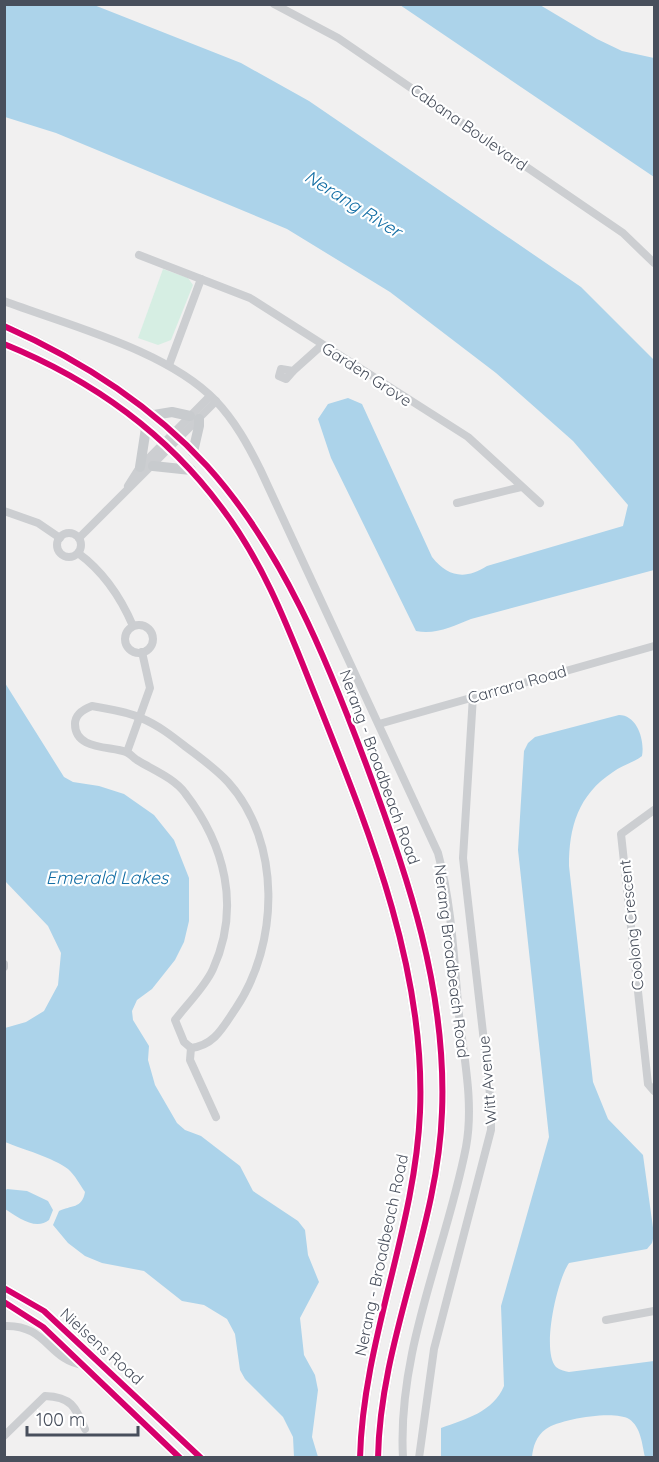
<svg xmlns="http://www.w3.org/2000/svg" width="659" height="1462" viewBox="0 0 659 1462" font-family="Quicksand,sans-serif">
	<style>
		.green { fill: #d6eee3 }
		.water { fill: #acd3ea }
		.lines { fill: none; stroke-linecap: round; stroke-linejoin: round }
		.minor { stroke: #ccced1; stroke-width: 8 }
		.major { stroke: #c8cbce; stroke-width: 10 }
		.cycleway-casing { stroke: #fff; stroke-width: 10 }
		.cycleway { stroke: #d6006c; stroke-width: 6 }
		.labels { text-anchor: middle; stroke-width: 4.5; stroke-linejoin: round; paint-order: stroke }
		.street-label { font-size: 16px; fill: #484f5c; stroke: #fff }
		.water-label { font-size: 18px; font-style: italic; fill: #126da4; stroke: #fff }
	</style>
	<rect width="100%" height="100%" fill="#f1f0f0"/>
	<!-- green -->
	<path class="green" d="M 163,269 L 188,278 L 193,285 L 171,340 L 158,345 L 138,338 Z"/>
	<!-- water -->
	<g class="water">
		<path d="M 5,4 L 94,5 L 241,63 L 309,101 L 581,287 L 654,360 L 654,570 L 471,619 C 453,626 436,635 416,631 L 331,458 L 318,419 L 328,404 L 348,398 L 362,404 L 432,557 C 448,577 465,580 487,566 L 623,526 L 628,505 L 573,441 L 496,373 L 390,292 L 287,229 L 56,133 L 5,117 Z"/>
		<path d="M 400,5 L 540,5 L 597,39 L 622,51 L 654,58 L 654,177 Z"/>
		<path d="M 5,683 L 64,777 L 73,782 L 99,786 L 124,794 L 154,815 L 174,840 L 189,878 L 189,921 L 184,942 L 175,960 L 152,989 L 137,1000 L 132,1011 L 133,1020 L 149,1046 L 148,1060 L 155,1085 L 177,1123 L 185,1130 L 201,1136 L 240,1166 L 253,1191 L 298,1221 L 305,1230 L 308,1255 L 319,1282 L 300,1318 L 304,1355 L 315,1375 L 318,1390 L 312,1437 L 318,1457 L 294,1457 L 293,1437 L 283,1417 L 245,1379 L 240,1370 L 235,1334 L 227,1319 L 204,1305 L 182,1301 L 144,1271 L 102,1263 L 85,1256 L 68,1243 L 53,1225 L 59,1211 C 71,1205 82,1209 85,1192 C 80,1185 75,1175 68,1169 C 54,1158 22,1149 5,1142 L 5,1028 L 26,1022 L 44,1011 L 58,985 L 61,953 L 48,926 L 5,881 Z"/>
		<path d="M 619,715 C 637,715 645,740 642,756 C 633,763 622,765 613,772 C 578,795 569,827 569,866 L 593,1082 L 608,1119 L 643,1155 L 654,1235 L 652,1243 L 647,1249 L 569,1263 C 557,1280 541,1351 556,1367 C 560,1370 564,1371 569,1372 L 654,1361 L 654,1457 L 645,1457 C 642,1444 641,1427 629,1419 C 614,1410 560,1419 546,1429 C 536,1436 533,1447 532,1457 L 441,1457 L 441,1428 C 466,1419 493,1412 504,1386 L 501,1306 L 549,1137 L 518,850 L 524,751 L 528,743 L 535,737 Z"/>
		<path d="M 7,1189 L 27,1191 L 48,1201 L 53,1210 L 49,1220 C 36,1231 17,1217 5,1209 L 5,1191 Z"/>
	</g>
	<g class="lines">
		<!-- minor -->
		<g class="minor">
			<path d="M 274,4 L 338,38 L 623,233 L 654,263"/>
			<path d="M 139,255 L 250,298 L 468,437 L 540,503"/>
			<path d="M 4,301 C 70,326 166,350 215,400 C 235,421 248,445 260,469 L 438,853 C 452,905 454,961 459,1015 C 464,1058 474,1104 466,1147 C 446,1250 397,1350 403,1458"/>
			<path d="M 169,365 L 201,279"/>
			<path d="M 293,371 L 281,369 L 279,376 L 286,379 L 293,371 L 322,345"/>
			<path d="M 128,486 L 140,467 L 210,396"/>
			<path d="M 457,503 L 521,487"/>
			<path d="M 4,511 L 38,523 L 60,538"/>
			<circle cx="69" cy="545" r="12"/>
			<path d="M 79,538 L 216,401"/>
			<path d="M 78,553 C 104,572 121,598 133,626"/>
			<circle cx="139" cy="639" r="14"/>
			<path d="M 92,706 C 108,709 126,711 141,718 C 158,725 172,736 186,747 C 201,758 216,769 228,782 C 282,842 279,944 236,1008 C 223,1027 215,1045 191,1048 L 184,1042 L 175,1020 C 187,1004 205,987 213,969 C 241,907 225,845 185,793 C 174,778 153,770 137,760 C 133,758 130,753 126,752 C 110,746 75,750 75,724 C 75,714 84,709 92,706 Z"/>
			<path d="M 379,724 L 654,646"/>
			<path d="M 127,752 L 150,688 L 142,652"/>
			<path d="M 654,810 L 621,834 L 648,1084 L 654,1091"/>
			<path d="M 4,964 L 4,967"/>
			<path d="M 191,1048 L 190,1060 L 216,1117"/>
			<path d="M 606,1320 L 654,1311"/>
			<path d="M 4,1326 C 47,1324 48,1360 83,1365"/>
			<path d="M 4,1436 L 45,1396 C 71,1397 75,1406 85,1429"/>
			<path d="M 419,1458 L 434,1349 L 491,1130 L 491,1103 L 463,858 L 473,696"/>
		</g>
		<!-- major -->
		<g class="major">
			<path d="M 4,326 C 81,360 150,404 207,466 C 283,550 327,660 366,764 C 408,876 447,991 442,1112 C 438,1230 380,1339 378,1458"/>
			<path d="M 4,344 C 90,379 166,433 221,507 C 266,566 290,633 317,700 C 369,831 426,970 420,1112 C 415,1230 363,1340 360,1458"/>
			<path d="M 154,415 L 172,412 L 190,416"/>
			<path d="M 193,452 L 199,426 L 199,419"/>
			<path d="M 153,466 L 191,470"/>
			<path d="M 140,467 L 146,428"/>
			<path d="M 4,1288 L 44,1311 L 201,1458"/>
			<path d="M 4,1302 L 43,1327 L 180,1458"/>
		</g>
		<!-- cycleway casing -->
		<g class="cycleway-casing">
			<g id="cycleway">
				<path d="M 4,326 C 81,360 150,404 207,466 C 283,550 327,660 366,764 C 408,876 447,991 442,1112 C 438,1230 380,1339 378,1458"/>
				<path d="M 4,344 C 90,379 166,433 221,507 C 266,566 290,633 317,700 C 369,831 426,970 420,1112 C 415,1230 363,1340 360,1458"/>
				<path d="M 4,1288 L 44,1311 L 201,1458"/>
				<path d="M 4,1302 L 43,1327 L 180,1458"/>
			</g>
		</g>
		<!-- cycleway -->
		<use href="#cycleway" class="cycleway"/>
	</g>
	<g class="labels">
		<!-- street labels -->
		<g class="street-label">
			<text transform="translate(469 127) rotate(35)" y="6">Cabana Boulevard</text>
			<text transform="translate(367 374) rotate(33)" y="6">Garden Grove</text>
			<text transform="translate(517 684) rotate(-16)" y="6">Carrara Road</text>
			<text transform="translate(380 767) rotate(70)" y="6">Nerang - Broadbeach Road</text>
			<text transform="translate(631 925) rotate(-96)" y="6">Coolong Crescent</text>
			<text transform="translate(452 961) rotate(83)" y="6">Nerang Broadbeach Road</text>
			<text transform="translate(487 1080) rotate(-95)" y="6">Witt Avenue</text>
			<text transform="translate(381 1255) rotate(-78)" y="6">Nerang - Broadbeach Road</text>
			<text transform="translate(102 1346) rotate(42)" y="6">Nielsens Road</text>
		</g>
		<!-- water labels -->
		<g class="water-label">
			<text transform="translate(353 204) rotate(32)" y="6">Nerang River</text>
			<text x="107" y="884">Emerald Lakes</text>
		</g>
	</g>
	<!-- border -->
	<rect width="659" height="1462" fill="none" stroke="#484f5c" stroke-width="12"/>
	<!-- scale -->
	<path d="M27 1426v9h111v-9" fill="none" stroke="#484f5c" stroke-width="3"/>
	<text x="36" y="1426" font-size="18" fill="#484f5c" stroke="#ffffff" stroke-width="4.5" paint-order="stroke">100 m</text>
</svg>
